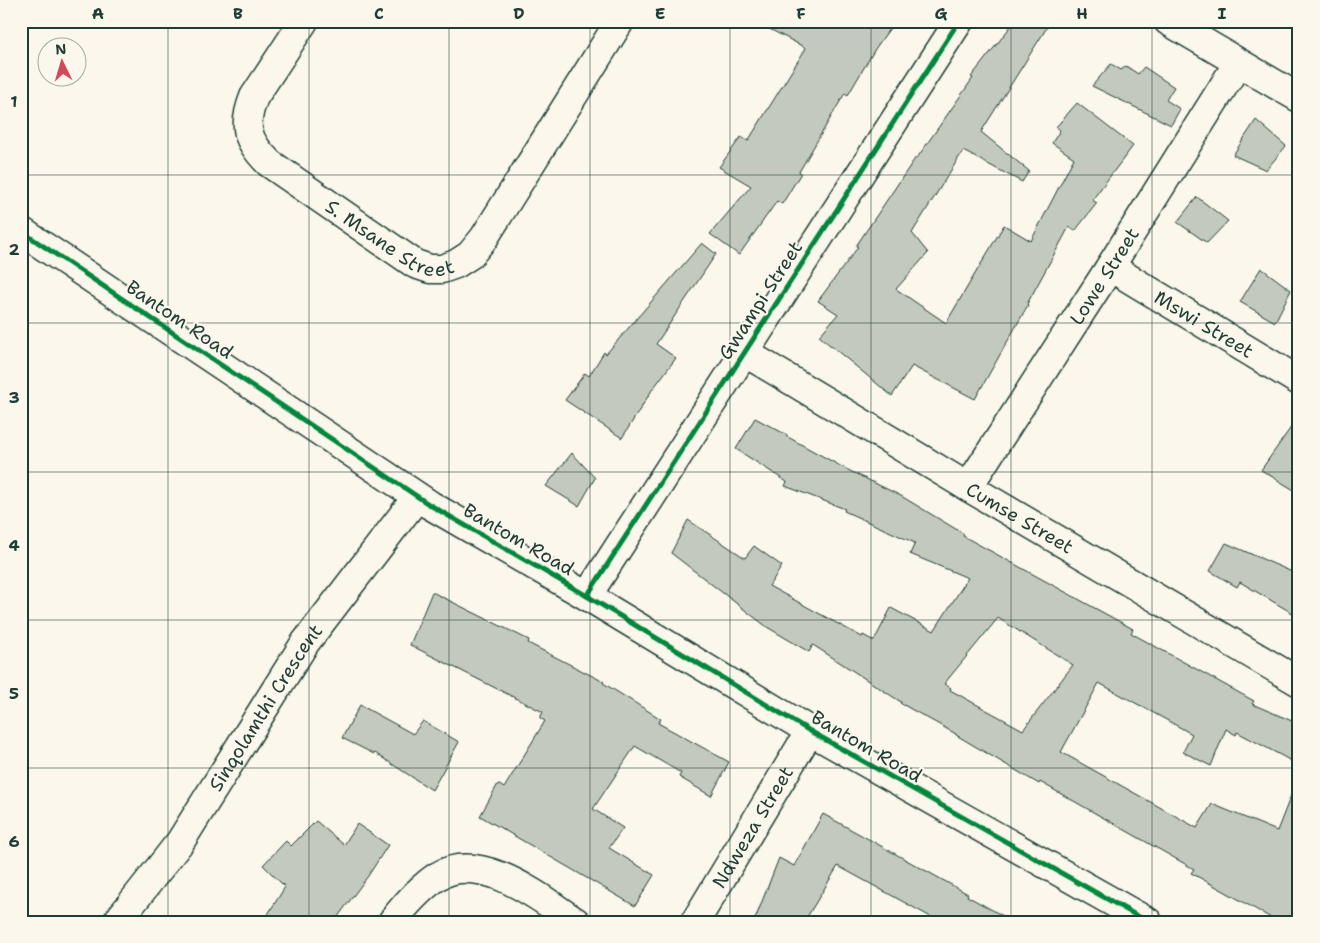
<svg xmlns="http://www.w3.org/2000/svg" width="1320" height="943" viewBox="0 0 1320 943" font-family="'Shantell Sans',sans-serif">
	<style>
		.building { fill: #c4c9be; stroke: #1f3d34; fill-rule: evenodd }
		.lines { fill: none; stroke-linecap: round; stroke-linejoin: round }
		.minor-casing { stroke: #1f3d34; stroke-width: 31 }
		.minor { stroke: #fbf7ec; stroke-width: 28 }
		.cycleway-casing { stroke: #fbf7ec; stroke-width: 8 }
		.cycleway { stroke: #00873e; stroke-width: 5 }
		.grid { fill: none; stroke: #1f3d34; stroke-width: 1; stroke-opacity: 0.55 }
		.labels { text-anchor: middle; stroke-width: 4.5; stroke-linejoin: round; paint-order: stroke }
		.street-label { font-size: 19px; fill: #1f3d34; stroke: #fbf7ec }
		.neatline { fill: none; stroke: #1f3d34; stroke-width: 2 }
		.grid-label { font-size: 16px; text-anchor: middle; font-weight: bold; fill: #1f3d34 }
	</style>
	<rect width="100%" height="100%" fill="#fbf7ec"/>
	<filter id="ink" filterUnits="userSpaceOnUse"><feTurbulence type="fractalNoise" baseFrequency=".02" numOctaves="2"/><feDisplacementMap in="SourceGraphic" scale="10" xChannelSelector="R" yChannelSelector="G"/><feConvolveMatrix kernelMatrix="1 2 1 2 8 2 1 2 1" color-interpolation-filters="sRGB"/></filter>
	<g filter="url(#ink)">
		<!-- building -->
		<g class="building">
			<path d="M 754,21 L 895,21 L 875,49 L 848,95 L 845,93 L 799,172 L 801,173 L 782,204 L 777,201 L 739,255 L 710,234 L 751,186 L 719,167 L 741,137 L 748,141 L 806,48 Z"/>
			<path d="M 1015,21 L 1051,21 L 981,132 L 1029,171 L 1022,182 L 963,151 L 912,233 L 928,253 L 896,289 L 946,323 L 1004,225 L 1031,241 L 1074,158 L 1052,143 L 1060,130 L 1056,127 L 1077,103 L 1133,146 L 1092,200 L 1097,203 L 1075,231 L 1069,227 L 1027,304 L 1028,305 L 975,399 L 912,366 L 892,396 L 819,336 L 838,314 L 818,301 L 858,247 L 856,246 L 916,157 L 917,158 L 973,78 L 971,77 Z"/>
			<path d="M 1111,64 L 1121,70 L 1126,66 L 1138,74 L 1144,67 L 1174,87 L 1166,100 L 1180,109 L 1171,125 L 1092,86 Z"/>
			<path d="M 1256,120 L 1286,146 L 1266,170 L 1233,155 Z"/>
			<path d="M 1197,197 L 1228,221 L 1207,243 L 1177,222 Z"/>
			<path d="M 702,243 L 716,254 L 656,344 L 676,358 L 652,390 L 622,438 L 565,400 L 585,373 L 589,376 L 604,352 L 606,354 Z"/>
			<path d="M 1261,268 L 1291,290 L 1275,322 L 1240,302 Z"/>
			<path d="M 1299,416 L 1299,493 L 1261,470 Z"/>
			<path d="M 755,418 L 787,435 L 786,436 L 844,468 L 901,496 L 964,534 L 963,536 L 1133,629 L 1131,633 L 1254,701 L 1252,704 L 1299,724 L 1299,765 L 1237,732 L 1236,735 L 1226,729 L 1211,766 L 1183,752 L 1192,734 L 1099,683 L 1061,752 L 1197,828 L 1212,804 L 1277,831 L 1297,780 L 1299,780 L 1299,922 L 1278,922 L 1224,891 L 1191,873 L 1194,869 L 1040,782 L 1039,784 L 956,735 L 956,734 L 900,703 L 901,702 L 813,645 L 809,652 L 767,627 L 671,553 L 688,520 L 745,558 L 754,546 L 782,566 L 769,586 L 862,637 L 863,635 L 874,641 L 891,608 L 934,631 L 968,578 L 910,554 L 915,543 L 844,511 L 845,509 L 785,486 L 787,482 L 736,449 ZM 998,618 L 1073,665 L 1023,730 L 950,690 L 951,688 L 944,684 Z"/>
			<path d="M 572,453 L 595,478 L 579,506 L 546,486 Z"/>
			<path d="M 1226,543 L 1299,575 L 1299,617 L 1240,582 L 1237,587 L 1210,571 Z"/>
			<path d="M 432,592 L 529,640 L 528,643 L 604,682 L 603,683 L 661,719 L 658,723 L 729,762 L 711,796 L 679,777 L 681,773 L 635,746 L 593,809 L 623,828 L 609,848 L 654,875 L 635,906 L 480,816 L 498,784 L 504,788 L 545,721 L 540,718 L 543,712 L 410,645 Z"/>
			<path d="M 360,705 L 413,734 L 423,721 L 459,742 L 432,790 L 375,753 L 374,754 L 342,738 Z"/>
			<path d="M 823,814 L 968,894 L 967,896 L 1014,922 L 940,922 L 838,866 L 804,922 L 754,922 L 779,858 L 794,866 Z"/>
			<path d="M 316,821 L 344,845 L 357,824 L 388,845 L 368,876 L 334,922 L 263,922 L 285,887 L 263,865 L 286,841 L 291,846 Z"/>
		</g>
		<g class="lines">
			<!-- minor casing -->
			<g class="minor-casing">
				<g id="minor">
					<path id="s1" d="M 304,21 L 254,97 C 242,127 247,141 269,163 L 415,264 L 430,269 L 442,269 L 456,264 L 470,255 L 484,238 L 620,21"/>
					<path d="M 1168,21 L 1299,98"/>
					<path d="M 21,231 L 430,505 L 587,596 L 810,731 L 1148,922"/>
					<path id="s2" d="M 1110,267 L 1299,381"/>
					<path id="s3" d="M 744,352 L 968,487 L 1299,682"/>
					<path id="s4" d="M 968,487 L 1110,267 L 1238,63"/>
					<path d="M 587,596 L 959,21"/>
					<path id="s5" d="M 117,922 L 180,842 L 305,643 L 417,497"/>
					<path d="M 392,922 C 405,905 420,888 438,876 C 482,850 541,899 576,922"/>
					<path id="s6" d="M 695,922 L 810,731"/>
				</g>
			</g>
			<!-- minor -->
			<use href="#minor" class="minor"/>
			<!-- cycleway casing -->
			<g class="cycleway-casing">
				<g id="cycleway">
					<path d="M 21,231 L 430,505 L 587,596 L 810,731 L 1148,922"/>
					<path d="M 587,596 L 959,21"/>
				</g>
			</g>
			<!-- cycleway -->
			<use href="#cycleway" class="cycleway"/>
		</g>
	</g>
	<!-- grid -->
	<path class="grid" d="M 168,21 L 168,922M 309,21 L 309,922M 449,21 L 449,922M 590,21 L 590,922M 730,21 L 730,922M 871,21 L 871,922M 1011,21 L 1011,922M 1152,21 L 1152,922M 21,175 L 1299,175M 21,323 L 1299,323M 21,472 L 1299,472M 21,620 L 1299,620M 21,768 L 1299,768"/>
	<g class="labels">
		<!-- street labels -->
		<g class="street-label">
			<text dy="7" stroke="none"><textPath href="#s1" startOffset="309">S. Msane Street</textPath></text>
			<text dy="7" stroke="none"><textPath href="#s4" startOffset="251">Lowe Street</textPath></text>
			<text transform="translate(760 300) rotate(-57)" y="7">Gwampi Street</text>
			<text transform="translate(180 319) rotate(34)" y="7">Bantom Road</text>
			<text dy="7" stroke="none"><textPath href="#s2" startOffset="110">Mswi Street</textPath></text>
			<text dy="7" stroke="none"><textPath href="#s3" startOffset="322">Cumse Street</textPath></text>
			<text transform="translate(519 539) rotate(30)" y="7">Bantom Road</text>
			<text dy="7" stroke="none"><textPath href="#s5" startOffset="261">Sinqolamthi Crescent</textPath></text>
			<text transform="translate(867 746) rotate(30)" y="7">Bantom Road</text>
			<text dy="7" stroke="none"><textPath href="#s6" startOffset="111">Ndweza Street</textPath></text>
		</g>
	</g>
	<!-- margin -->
	<rect width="1320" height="943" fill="none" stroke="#fbf7ec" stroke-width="55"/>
	<!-- north arrow -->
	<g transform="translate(62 62) rotate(355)"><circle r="24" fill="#fbf7ec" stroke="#a3ada2"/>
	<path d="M0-4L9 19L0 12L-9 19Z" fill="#d1495b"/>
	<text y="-8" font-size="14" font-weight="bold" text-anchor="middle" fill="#1f3d34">N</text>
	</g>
	<rect x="28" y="28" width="1264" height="888" class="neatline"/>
	<g class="grid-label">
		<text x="98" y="19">A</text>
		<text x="238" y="19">B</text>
		<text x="379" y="19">C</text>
		<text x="519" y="19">D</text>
		<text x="660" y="19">E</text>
		<text x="801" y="19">F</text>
		<text x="941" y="19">G</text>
		<text x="1082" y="19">H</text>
		<text x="1222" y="19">I</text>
		<text x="14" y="107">1</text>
		<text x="14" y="255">2</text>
		<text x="14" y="403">3</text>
		<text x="14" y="551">4</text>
		<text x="14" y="699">5</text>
		<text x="14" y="847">6</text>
	</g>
</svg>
